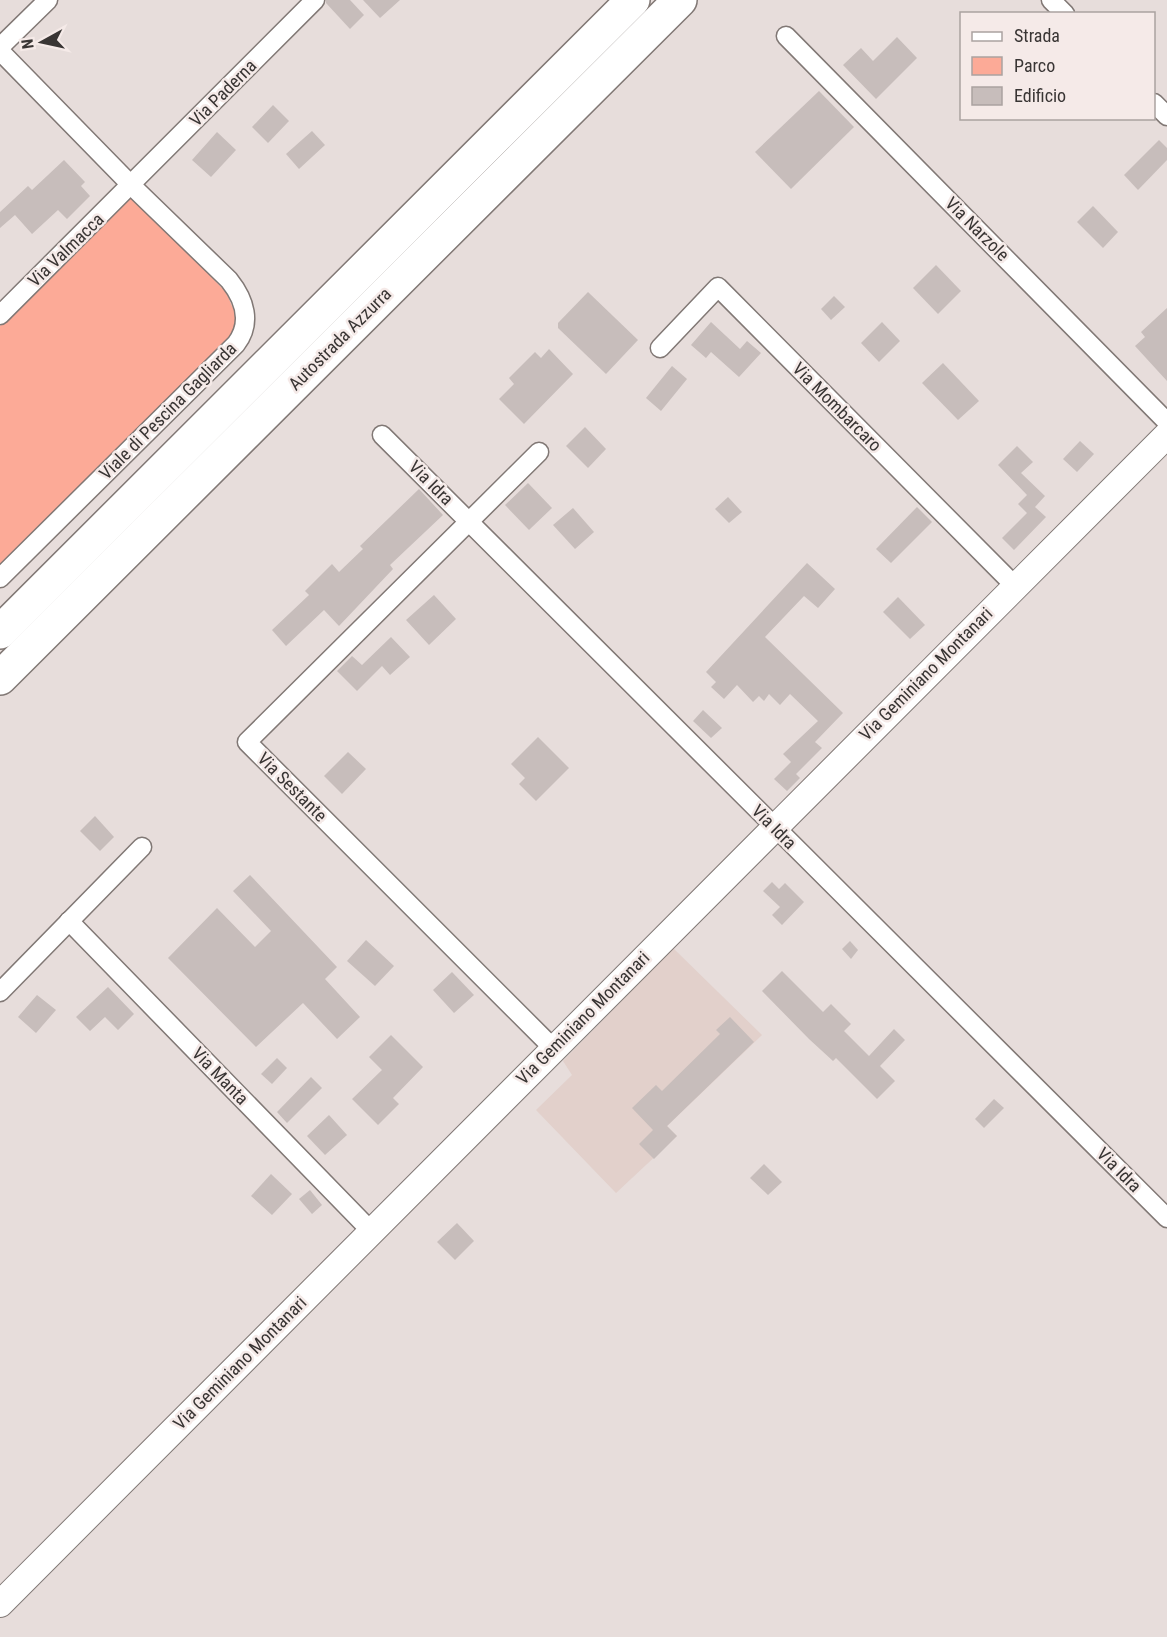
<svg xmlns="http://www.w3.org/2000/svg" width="1167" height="1637" viewBox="0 0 1167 1637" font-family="'Roboto Condensed',sans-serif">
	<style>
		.built { fill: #e2d0cb }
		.green { fill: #fcaa97 }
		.building { fill: #c7bdbb }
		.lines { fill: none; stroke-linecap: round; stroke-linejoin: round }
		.street-casing { stroke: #817875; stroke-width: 21 }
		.secondary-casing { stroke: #817875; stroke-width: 28 }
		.highway-casing { stroke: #817875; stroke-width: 36 }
		.street { stroke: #fff; stroke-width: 18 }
		.secondary { stroke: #fff; stroke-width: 26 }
		.highway { stroke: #fff; stroke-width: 33 }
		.labels { text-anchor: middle; stroke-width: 5; stroke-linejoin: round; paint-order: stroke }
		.street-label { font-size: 18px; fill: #393534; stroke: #f5eae8 }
	</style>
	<rect width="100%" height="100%" fill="#e7dddb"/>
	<!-- built -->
	<path class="built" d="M 673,948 L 762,1035 L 667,1126 L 677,1136 L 616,1193 L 536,1110 L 572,1075 L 563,1061 Z"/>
	<!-- green -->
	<path class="green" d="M 131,195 L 226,292 L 235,313 L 235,333 L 0,567 L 0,326 Z"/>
	<!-- building -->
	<g class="building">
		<path d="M 326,0 L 350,0 L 364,15 L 350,29 L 326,3 Z"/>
		<path d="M 363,0 L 400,0 L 380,18 Z"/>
		<path d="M 897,37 L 917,58 L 876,99 L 843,65 L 861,48 L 873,61 Z"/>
		<path d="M 819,91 L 854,127 L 791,189 L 755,152 Z"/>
		<path d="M 273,105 L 289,121 L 268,143 L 252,127 Z"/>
		<path d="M 312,131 L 325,145 L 299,169 L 286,154 Z"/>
		<path d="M 217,132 L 236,150 L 211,177 L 192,160 Z"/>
		<path d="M 1159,140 L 1167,148 L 1167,160 L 1138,190 L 1124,175 Z"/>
		<path d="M 64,160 L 85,182 L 81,186 L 90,196 L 67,219 L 58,210 L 32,234 L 15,215 L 0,228 L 0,212 L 28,186 L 32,190 Z"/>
		<path d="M 1093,206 L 1118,232 L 1103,248 L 1077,222 Z"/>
		<path d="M 936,265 L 961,291 L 938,314 L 913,288 Z"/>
		<path d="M 588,292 L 638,340 L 606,374 L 558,328 L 558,323 Z"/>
		<path d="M 834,296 L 845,307 L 831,320 L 821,309 Z"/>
		<path d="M 1167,308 L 1167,381 L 1135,346 L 1145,337 L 1141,332 Z"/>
		<path d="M 711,322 L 740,349 L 747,341 L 761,353 L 739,377 L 711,352 L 706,358 L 691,345 Z"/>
		<path d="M 882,322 L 900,341 L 879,362 L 861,343 Z"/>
		<path d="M 549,349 L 573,374 L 524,424 L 499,399 L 514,384 L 509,378 L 535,352 L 541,358 Z"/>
		<path d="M 943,363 L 979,401 L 958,420 L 922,383 Z"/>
		<path d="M 672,366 L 687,379 L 661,411 L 646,398 Z"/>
		<path d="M 585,427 L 606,449 L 588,468 L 566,446 Z"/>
		<path d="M 1080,441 L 1094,454 L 1077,472 L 1063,459 Z"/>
		<path d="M 1017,446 L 1033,462 L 1021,473 L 1045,496 L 1035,507 L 1046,517 L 1014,550 L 1002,538 L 1027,513 L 1018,504 L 1027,495 L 998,465 Z"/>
		<path d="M 528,483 L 552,508 L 529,530 L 505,505 Z"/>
		<path d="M 419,489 L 443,515 L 390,565 L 393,569 L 339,626 L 324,610 L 286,646 L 272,630 L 309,595 L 305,591 L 332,564 L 339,572 L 363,549 L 360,546 Z"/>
		<path d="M 728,497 L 742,512 L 729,523 L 715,509 Z"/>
		<path d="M 917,507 L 932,522 L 891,563 L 876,549 Z"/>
		<path d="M 573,508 L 594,532 L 575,549 L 553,525 Z"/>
		<path d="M 807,563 L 835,589 L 818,608 L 804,596 L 765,637 L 843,713 L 815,742 L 822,748 L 796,774 L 800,778 L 787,791 L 774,779 L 791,762 L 783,754 L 818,721 L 790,694 L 780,705 L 769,694 L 764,701 L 759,696 L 753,702 L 737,685 L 724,699 L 711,687 L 716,682 L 706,672 Z"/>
		<path d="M 434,595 L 456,619 L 429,645 L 406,620 Z"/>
		<path d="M 898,597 L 925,625 L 910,639 L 883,612 Z"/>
		<path d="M 391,637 L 410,657 L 390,675 L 382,666 L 357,691 L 337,671 L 352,656 L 362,665 Z"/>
		<path d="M 703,710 L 722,728 L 711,738 L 693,721 Z"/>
		<path d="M 538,737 L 569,768 L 536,801 L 519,784 L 525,778 L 511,764 Z"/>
		<path d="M 348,752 L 366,769 L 342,794 L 324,776 Z"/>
		<path d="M 95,816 L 114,837 L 100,851 L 80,831 Z"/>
		<path d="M 250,875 L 337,967 L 325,979 L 360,1017 L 337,1039 L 303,1003 L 256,1047 L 168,958 L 217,908 L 255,947 L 271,931 L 233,891 Z"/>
		<path d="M 772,882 L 779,889 L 785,883 L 804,902 L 782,925 L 772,915 L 780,907 L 763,891 Z"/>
		<path d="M 366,940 L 394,966 L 375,986 L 347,961 Z"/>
		<path d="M 850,941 L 858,950 L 851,959 L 842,949 Z"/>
		<path d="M 782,971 L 823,1012 L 831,1004 L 851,1024 L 844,1031 L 869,1056 L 894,1029 L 905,1040 L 880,1066 L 895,1081 L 877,1099 L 836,1058 L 833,1061 L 809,1039 L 762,991 Z"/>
		<path d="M 452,972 L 474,995 L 454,1013 L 433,990 Z"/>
		<path d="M 108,987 L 134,1014 L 118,1030 L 105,1017 L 90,1031 L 76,1017 Z"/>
		<path d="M 37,995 L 56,1010 L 36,1033 L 18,1017 Z"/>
		<path d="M 730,1017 L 754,1042 L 667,1126 L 677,1136 L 654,1159 L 639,1144 L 653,1130 L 632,1108 L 656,1085 L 662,1091 L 720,1034 L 716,1030 Z"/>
		<path d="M 391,1035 L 423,1067 L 393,1098 L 399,1104 L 378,1125 L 352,1099 L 382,1070 L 369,1057 Z"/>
		<path d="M 277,1058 L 287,1068 L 272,1084 L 261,1074 Z"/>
		<path d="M 311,1077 L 322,1088 L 287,1123 L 277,1112 Z"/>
		<path d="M 994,1099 L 1004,1108 L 984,1128 L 975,1119 Z"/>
		<path d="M 329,1115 L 347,1135 L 325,1155 L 307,1136 Z"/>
		<path d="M 764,1164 L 782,1182 L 768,1195 L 750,1178 Z"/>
		<path d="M 271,1174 L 292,1194 L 272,1215 L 251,1196 Z"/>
		<path d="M 310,1190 L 322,1205 L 312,1214 L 299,1199 Z"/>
		<path d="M 457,1223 L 474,1241 L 455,1260 L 437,1242 Z"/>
	</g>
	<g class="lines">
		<!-- street casing -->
		<g class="street-casing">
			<g id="street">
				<path d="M 1051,0 L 1065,14"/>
				<path d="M 786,36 L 1167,422"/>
				<path d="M 0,47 L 48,0"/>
				<path d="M 0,51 L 132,186 L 229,280 C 245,300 252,323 236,344 L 0,578"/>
				<path d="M 1154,103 L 1167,116"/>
				<path d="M 0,315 L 315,0"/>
				<path d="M 660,348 L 718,287 L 1015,586"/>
				<path d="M 382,435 L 1167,1218"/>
				<path d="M 539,452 L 247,742 L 553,1048"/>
				<path d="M 69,921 L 371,1231"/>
				<path d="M 0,992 L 142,847"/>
			</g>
		</g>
		<!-- secondary casing -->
		<g class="secondary-casing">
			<path id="secondary" d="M 0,1604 L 1167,435"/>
		</g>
		<!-- highway casing -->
		<g class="highway-casing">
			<g id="highway">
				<path d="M 0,632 L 633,0"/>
				<path d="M 0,678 L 680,0"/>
			</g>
		</g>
		<!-- street -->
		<use href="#street" class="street"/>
		<!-- secondary -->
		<use href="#secondary" class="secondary"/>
		<!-- highway -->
		<use href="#highway" class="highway"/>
	</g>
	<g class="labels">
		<!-- street labels -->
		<g class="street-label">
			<text transform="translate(223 93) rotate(-45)" y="6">Via Paderna</text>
			<text transform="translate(977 229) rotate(45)" y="6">Via Narzole</text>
			<text transform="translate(66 250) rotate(-44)" y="6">Via Valmacca</text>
			<text transform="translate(340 339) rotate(-45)" y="6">Autostrada Azzurra</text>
			<text transform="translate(837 407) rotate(45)" y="6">Via Mombarcaro</text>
			<text transform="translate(168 411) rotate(-45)" y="6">Viale di Pescina Gagliarda</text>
			<text transform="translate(431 483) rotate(45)" y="6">Via Idra</text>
			<text transform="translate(926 674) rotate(-45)" y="6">Via Geminiano Montanari</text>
			<text transform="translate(292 787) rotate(45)" y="6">Via Sestante</text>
			<text transform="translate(774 827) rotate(45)" y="6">Via Idra</text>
			<text transform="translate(583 1018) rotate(-45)" y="6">Via Geminiano Montanari</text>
			<text transform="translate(220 1076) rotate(46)" y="6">Via Manta</text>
			<text transform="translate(1119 1170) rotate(45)" y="6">Via Idra</text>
			<text transform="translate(240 1363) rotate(-45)" y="6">Via Geminiano Montanari</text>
		</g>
	</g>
	<!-- legend -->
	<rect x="960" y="12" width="195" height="108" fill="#f5eae8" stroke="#aaa2a0" stroke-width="1.5"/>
	<rect x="972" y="32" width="30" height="9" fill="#ffffff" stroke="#aaa2a0" stroke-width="1.5"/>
	<text x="1014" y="42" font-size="18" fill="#393534">Strada</text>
	<rect x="972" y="57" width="30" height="18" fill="#fcaa97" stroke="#aaa2a0" stroke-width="1.5"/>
	<text x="1014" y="72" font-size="18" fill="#393534">Parco</text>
	<rect x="972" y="87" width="30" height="18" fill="#c7bdbb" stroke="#aaa2a0" stroke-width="1.5"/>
	<text x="1014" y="102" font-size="18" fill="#393534">Edificio</text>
	<!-- north arrow -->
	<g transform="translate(42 42) rotate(262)" stroke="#f5eae8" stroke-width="4.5" paint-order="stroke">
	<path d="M0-4.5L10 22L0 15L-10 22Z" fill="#393534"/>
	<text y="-9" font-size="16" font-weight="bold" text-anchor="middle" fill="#393534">N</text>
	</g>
</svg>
